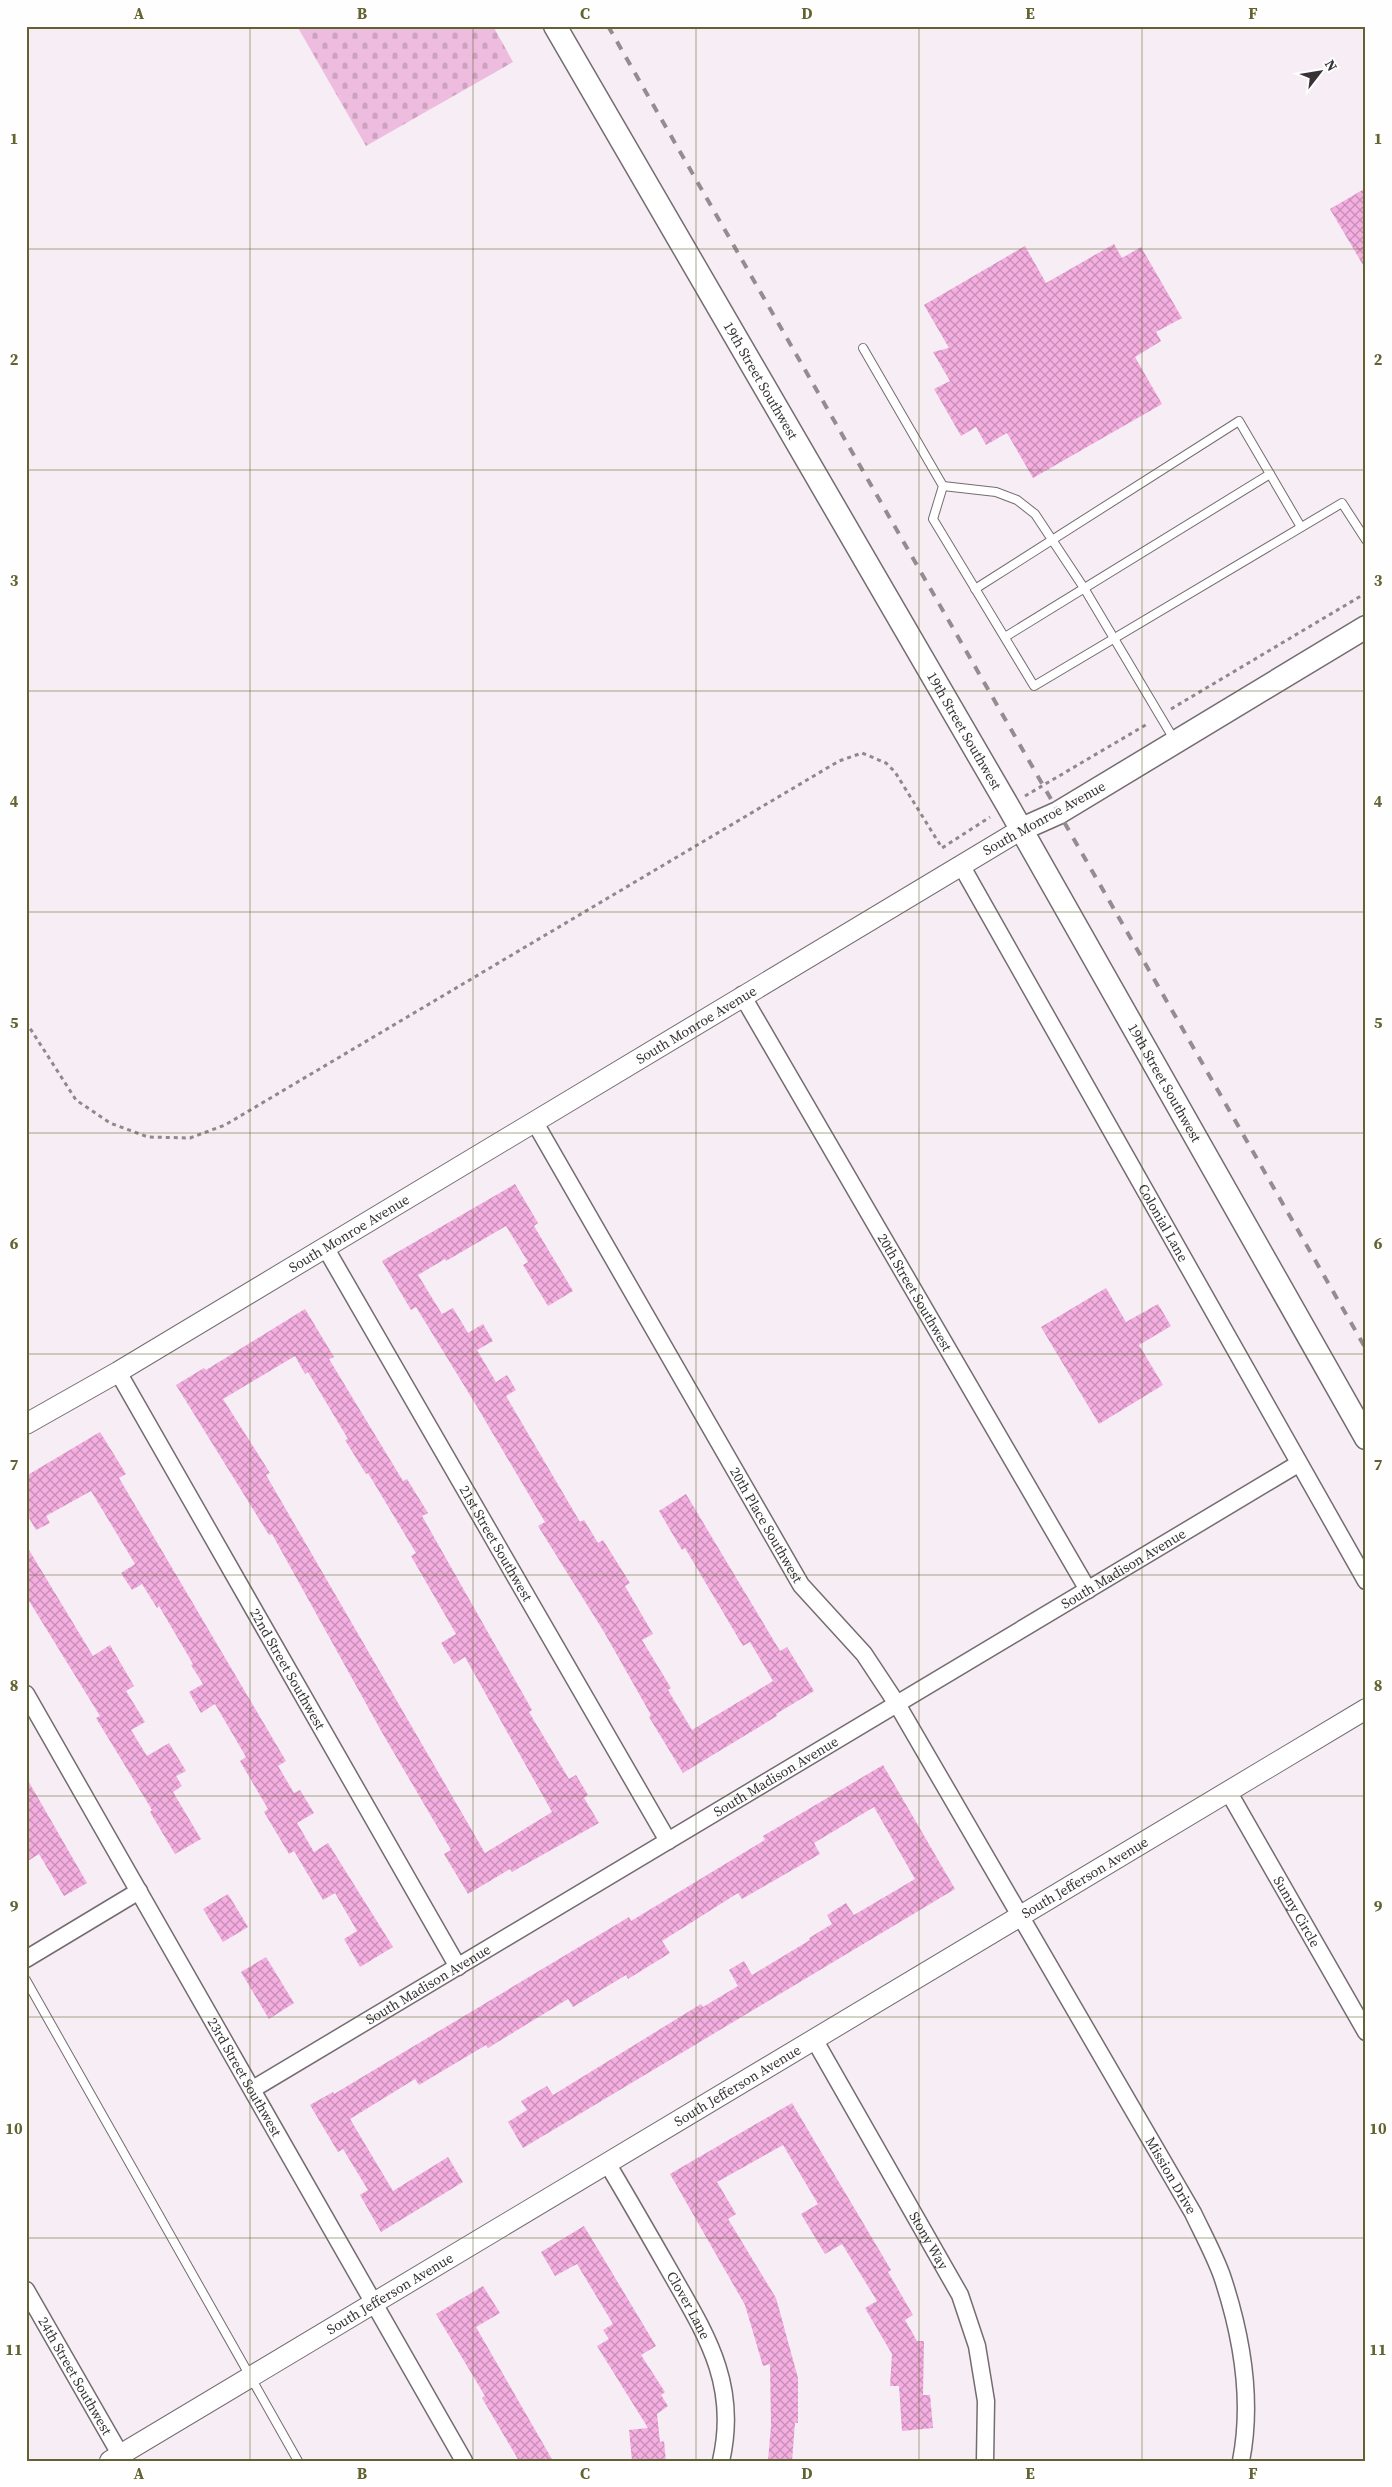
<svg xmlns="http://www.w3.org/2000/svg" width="1392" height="2487" viewBox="0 0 1392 2487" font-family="'Source Serif 4',serif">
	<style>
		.cemetery { fill: url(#cemetery-stones) }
		.building { fill: url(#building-cross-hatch); fill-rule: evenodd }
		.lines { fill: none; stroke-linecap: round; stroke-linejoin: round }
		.service-casing { stroke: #756c72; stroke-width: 10 }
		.minor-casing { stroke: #756c72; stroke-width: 19 }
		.tertiary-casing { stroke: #756c72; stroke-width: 22 }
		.secondary-casing { stroke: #756c72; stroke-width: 25 }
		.path { stroke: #8f888d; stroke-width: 3; stroke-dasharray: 4 4; stroke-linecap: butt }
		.service { stroke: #fff; stroke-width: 8 }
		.minor { stroke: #fff; stroke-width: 16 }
		.tertiary { stroke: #fff; stroke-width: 20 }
		.secondary { stroke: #fff; stroke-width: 22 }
		.rail { stroke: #938d91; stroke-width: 4; stroke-dasharray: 9 9; stroke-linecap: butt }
		.grid { fill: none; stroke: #626331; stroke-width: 1; stroke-opacity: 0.55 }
		.labels { text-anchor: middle; stroke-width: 4.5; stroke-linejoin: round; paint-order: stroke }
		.street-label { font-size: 14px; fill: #373336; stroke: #fefefe }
		.neatline { fill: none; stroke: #626331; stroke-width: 2 }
		.grid-label { font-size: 16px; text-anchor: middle; font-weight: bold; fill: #626331 }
	</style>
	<defs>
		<pattern id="cemetery-stones" width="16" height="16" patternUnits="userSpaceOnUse" patternTransform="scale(1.25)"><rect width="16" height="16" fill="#eebcdf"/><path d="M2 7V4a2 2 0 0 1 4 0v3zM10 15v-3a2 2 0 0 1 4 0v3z" fill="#cda2c0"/></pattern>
		<pattern id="building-cross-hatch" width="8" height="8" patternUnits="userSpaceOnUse" patternTransform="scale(1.25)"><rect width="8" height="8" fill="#f4aee0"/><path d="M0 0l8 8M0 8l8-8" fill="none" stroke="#c68eb6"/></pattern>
	</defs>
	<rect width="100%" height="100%" fill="#f7edf4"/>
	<!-- cemetery -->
	<path class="cemetery" d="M 297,26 L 493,26 L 513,62 L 366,146 Z"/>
	<!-- building -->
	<g class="building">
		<path d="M 1366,188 L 1366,270 L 1330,209 Z"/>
		<path d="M 1114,244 L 1122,258 L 1141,247 L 1182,318 L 1156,332 L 1161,341 L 1135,357 L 1162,404 L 1033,478 L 1007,433 L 986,445 L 976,427 L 961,436 L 934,389 L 950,381 L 933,352 L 949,348 L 924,305 L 1025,246 L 1046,283 Z"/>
		<path d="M 515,1184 L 538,1223 L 534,1226 L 573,1291 L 548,1306 L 523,1265 L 528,1262 L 506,1226 L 446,1261 L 445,1259 L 418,1275 L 442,1314 L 453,1308 L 468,1333 L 483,1324 L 493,1341 L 477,1350 L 496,1382 L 507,1375 L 516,1390 L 506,1396 L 580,1522 L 584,1520 L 598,1543 L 603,1540 L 630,1583 L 625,1586 L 653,1634 L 642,1640 L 671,1688 L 668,1690 L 692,1730 L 773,1681 L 750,1642 L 743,1646 L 685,1548 L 682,1550 L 659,1511 L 686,1494 L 780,1651 L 787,1647 L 814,1691 L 776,1714 L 777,1716 L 683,1773 L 649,1717 L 651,1715 L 604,1632 L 538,1526 L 545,1522 L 476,1405 L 416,1307 L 411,1310 L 382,1261 Z"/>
		<path d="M 1106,1288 L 1126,1322 L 1158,1304 L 1171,1326 L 1139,1345 L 1163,1385 L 1099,1424 L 1041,1327 Z"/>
		<path d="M 305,1309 L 334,1357 L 329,1359 L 403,1481 L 407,1479 L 428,1513 L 422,1516 L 532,1710 L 529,1712 L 569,1779 L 576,1775 L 588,1795 L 584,1798 L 599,1823 L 512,1872 L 510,1869 L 468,1894 L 444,1854 L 451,1850 L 384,1736 L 272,1534 L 269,1535 L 176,1385 L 204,1368 L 206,1370 ZM 295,1356 L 305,1374 L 308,1372 L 348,1439 L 345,1440 L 366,1474 L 368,1473 L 416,1553 L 411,1556 L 456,1634 L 441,1643 L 454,1664 L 465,1657 L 552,1812 L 485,1853 L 266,1475 L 270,1473 L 223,1399 Z"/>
		<path d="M 100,1432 L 126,1474 L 119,1478 L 286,1761 L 278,1766 L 294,1793 L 300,1790 L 314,1813 L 297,1823 L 314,1852 L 328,1843 L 393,1947 L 360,1967 L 344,1939 L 357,1931 L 335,1893 L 323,1900 L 294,1851 L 289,1854 L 264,1812 L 268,1809 L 240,1761 L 246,1757 L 215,1704 L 201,1713 L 189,1692 L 203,1684 L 191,1665 L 193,1664 L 159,1606 L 157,1608 L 142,1584 L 132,1590 L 121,1573 L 135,1564 L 91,1491 L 46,1516 L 50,1523 L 36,1530 L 26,1513 L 26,1476 Z"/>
		<path d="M 26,1545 L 93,1656 L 110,1645 L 134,1686 L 126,1691 L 145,1722 L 131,1730 L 147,1756 L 169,1743 L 186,1771 L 176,1776 L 182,1786 L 173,1792 L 201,1839 L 175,1854 L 150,1812 L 152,1810 L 96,1718 L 100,1716 L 26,1596 Z"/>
		<path d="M 883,1765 L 955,1889 L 523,2148 L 508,2122 L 527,2110 L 521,2101 L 547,2086 L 553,2095 L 701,2004 L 703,2007 L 738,1986 L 729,1970 L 744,1961 L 752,1975 L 810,1940 L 809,1938 L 832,1924 L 827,1915 L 846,1903 L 854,1915 L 915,1879 L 874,1807 L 814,1843 L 820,1854 L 742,1899 L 738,1893 L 662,1941 L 670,1953 L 628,1979 L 626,1975 L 573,2007 L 568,1999 L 488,2048 L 486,2045 L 419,2085 L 415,2079 L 350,2119 L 393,2191 L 448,2157 L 463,2182 L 381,2232 L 360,2195 L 368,2190 L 343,2149 L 338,2152 L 310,2105 L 333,2092 L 334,2094 L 629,1917 L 631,1921 L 765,1840 L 763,1836 Z"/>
		<path d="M 26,1777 L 87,1883 L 64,1896 L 39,1854 L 26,1862 Z"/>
		<path d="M 228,1894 L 248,1927 L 223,1942 L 203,1909 Z"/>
		<path d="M 266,1957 L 294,2003 L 269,2019 L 241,1972 Z"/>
		<path d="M 792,2103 L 891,2270 L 888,2272 L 913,2315 L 905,2320 L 917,2341 L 924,2341 L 923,2395 L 930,2395 L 933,2428 L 902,2431 L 899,2386 L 890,2386 L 892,2354 L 865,2308 L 877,2301 L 842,2244 L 825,2254 L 801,2214 L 818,2204 L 783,2145 L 717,2182 L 736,2214 L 728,2219 L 776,2298 L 798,2378 L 798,2423 L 795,2423 L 792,2461 L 768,2461 L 771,2426 L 770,2364 L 763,2366 L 745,2305 L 670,2174 Z"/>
		<path d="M 584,2226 L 656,2346 L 641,2355 L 665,2392 L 661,2395 L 668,2406 L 657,2414 L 660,2442 L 664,2441 L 666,2461 L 632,2461 L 629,2430 L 648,2428 L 597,2346 L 609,2339 L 603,2330 L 613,2324 L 577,2264 L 555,2276 L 541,2252 Z"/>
		<path d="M 483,2286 L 500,2313 L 476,2327 L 553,2461 L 519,2461 L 482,2398 L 485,2396 L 436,2314 Z"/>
	</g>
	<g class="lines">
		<!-- service casing -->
		<g class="service-casing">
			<g id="service">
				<path d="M 863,348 L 943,486 L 933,519 L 1034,686 L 1342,503 L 1366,540"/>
				<path d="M 943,486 L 996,492 L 1017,500 L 1035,514 L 1084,588 L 1175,741"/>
				<path d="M 975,589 L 1239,421 L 1301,527"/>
				<path d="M 1005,637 L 1270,474"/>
				<path d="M 26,1980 L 298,2461"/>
			</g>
		</g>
		<!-- minor casing -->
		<g class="minor-casing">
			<g id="minor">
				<path id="s1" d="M 961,865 L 1366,1581"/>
				<path id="s2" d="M 742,995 L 1088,1590"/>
				<path id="s3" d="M 534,1121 L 801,1585 L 864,1654 L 897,1704 L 1193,2213 C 1203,2234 1214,2254 1222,2276 C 1241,2333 1253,2400 1241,2461"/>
				<path id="s4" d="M 325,1247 L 668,1841"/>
				<path id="s5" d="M 118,1372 L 458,1967"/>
				<path id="s6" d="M 26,1694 L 464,2461"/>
				<path id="s7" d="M 1228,1791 L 1366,2032"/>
				<path d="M 26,1959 L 139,1891"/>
				<path id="s8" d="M 814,2039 L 960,2295 L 977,2346 L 986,2401 L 985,2461"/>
				<path id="s9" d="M 253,2089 L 1298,1464"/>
				<path id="s10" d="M 607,2163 C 628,2198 648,2233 668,2268 C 705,2333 739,2383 721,2461"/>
				<path id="s11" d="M 26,2290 L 124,2461"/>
			</g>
		</g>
		<!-- tertiary casing -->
		<g class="tertiary-casing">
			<g id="tertiary">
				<path id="s12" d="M 26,1424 L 118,1372 L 1022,829"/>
				<path id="s13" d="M 110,2461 L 1366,1709"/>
			</g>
		</g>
		<!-- secondary casing -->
		<g class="secondary-casing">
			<g id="secondary">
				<path id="s14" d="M 555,26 L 1008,806 L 1366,1438"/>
				<path d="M 1022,829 L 1058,813 L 1366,627"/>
			</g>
		</g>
		<!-- path -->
		<g class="path">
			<path d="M 1171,709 L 1366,593"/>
			<path d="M 1025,796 L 1149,723"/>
			<path d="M 26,1022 L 76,1100 L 110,1123 L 148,1137 L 190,1138 L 225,1125 L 839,761 L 862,753 L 886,763 L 895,772 L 942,848 L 990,817"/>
		</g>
		<!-- service -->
		<use href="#service" class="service"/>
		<!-- minor -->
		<use href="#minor" class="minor"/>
		<!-- tertiary -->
		<use href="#tertiary" class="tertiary"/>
		<!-- secondary -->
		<use href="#secondary" class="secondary"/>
		<!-- rail -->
		<path class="rail" d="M 608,26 L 1366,1349"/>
	</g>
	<!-- grid -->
	<path class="grid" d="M 250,26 L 250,2461M 473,26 L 473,2461M 696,26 L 696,2461M 919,26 L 919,2461M 1142,26 L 1142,2461M 26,249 L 1366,249M 26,470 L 1366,470M 26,691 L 1366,691M 26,912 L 1366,912M 26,1133 L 1366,1133M 26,1354 L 1366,1354M 26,1575 L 1366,1575M 26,1796 L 1366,1796M 26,2017 L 1366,2017M 26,2238 L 1366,2238"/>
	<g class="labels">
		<!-- street labels -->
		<g class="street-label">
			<text dy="5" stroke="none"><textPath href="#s14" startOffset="410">19th Street Southwest</textPath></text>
			<text dy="5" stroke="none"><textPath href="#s14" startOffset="815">19th Street Southwest</textPath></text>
			<text transform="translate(1044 818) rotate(-29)" y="5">South Monroe Avenue</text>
			<text dy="5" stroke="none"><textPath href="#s12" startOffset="780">South Monroe Avenue</textPath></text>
			<text dy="5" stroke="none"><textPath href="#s14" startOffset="1220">19th Street Southwest</textPath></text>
			<text dy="5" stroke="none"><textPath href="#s1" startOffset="411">Colonial Lane</textPath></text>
			<text dy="5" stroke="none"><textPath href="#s12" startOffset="375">South Monroe Avenue</textPath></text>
			<text dy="5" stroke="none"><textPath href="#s2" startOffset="344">20th Street Southwest</textPath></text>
			<text dy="5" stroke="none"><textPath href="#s3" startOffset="466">20th Place Southwest</textPath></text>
			<text dy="5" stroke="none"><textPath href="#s4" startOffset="342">21st Street Southwest</textPath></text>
			<text dy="5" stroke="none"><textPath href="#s9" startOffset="1014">South Madison Avenue</textPath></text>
			<text dy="5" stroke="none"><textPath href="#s5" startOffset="342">22nd Street Southwest</textPath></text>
			<text dy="5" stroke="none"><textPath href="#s9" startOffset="609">South Madison Avenue</textPath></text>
			<text dy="5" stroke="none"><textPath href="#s13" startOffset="1136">South Jefferson Avenue</textPath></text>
			<text dy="5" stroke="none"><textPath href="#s7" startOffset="139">Sunny Circle</textPath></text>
			<text dy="5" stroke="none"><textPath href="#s9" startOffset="204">South Madison Avenue</textPath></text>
			<text dy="5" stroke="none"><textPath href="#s6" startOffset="441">23rd Street Southwest</textPath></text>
			<text dy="5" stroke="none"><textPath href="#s13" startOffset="731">South Jefferson Avenue</textPath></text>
			<text dy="5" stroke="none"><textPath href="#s3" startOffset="1234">Mission Drive</textPath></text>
			<text dy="5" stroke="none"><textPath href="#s8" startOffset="232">Stony Way</textPath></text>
			<text dy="5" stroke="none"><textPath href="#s13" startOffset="326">South Jefferson Avenue</textPath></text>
			<text dy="5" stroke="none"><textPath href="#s10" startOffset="164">Clover Lane</textPath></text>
			<text dy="5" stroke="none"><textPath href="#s11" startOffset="99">24th Street Southwest</textPath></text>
		</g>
	</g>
	<!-- border -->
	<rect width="1392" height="2487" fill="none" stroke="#fefefe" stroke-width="55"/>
	<!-- north arrow -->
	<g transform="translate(1320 72) rotate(59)" stroke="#fefefe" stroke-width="4" paint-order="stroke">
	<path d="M0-4L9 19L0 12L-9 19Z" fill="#373336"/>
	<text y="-8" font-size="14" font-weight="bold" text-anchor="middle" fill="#373336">N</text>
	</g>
	<rect x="28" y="28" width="1336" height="2432" class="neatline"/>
	<g class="grid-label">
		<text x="139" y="19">A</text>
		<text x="362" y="19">B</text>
		<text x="585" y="19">C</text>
		<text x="807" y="19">D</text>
		<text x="1030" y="19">E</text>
		<text x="1253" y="19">F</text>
		<text x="14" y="144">1</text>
		<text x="1378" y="144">1</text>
		<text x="14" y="365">2</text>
		<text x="1378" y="365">2</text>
		<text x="14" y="586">3</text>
		<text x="1378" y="586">3</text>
		<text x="14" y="807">4</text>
		<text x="1378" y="807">4</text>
		<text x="14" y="1028">5</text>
		<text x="1378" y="1028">5</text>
		<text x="14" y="1249">6</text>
		<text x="1378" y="1249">6</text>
		<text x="14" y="1470">7</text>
		<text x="1378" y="1470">7</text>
		<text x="14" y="1691">8</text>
		<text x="1378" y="1691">8</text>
		<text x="14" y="1912">9</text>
		<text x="1378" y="1912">9</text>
		<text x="14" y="2134">10</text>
		<text x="1378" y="2134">10</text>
		<text x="14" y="2355">11</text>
		<text x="1378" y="2355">11</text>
		<text x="139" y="2479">A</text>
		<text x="362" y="2479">B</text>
		<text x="585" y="2479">C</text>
		<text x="807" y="2479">D</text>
		<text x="1030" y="2479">E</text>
		<text x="1253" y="2479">F</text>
	</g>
</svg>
